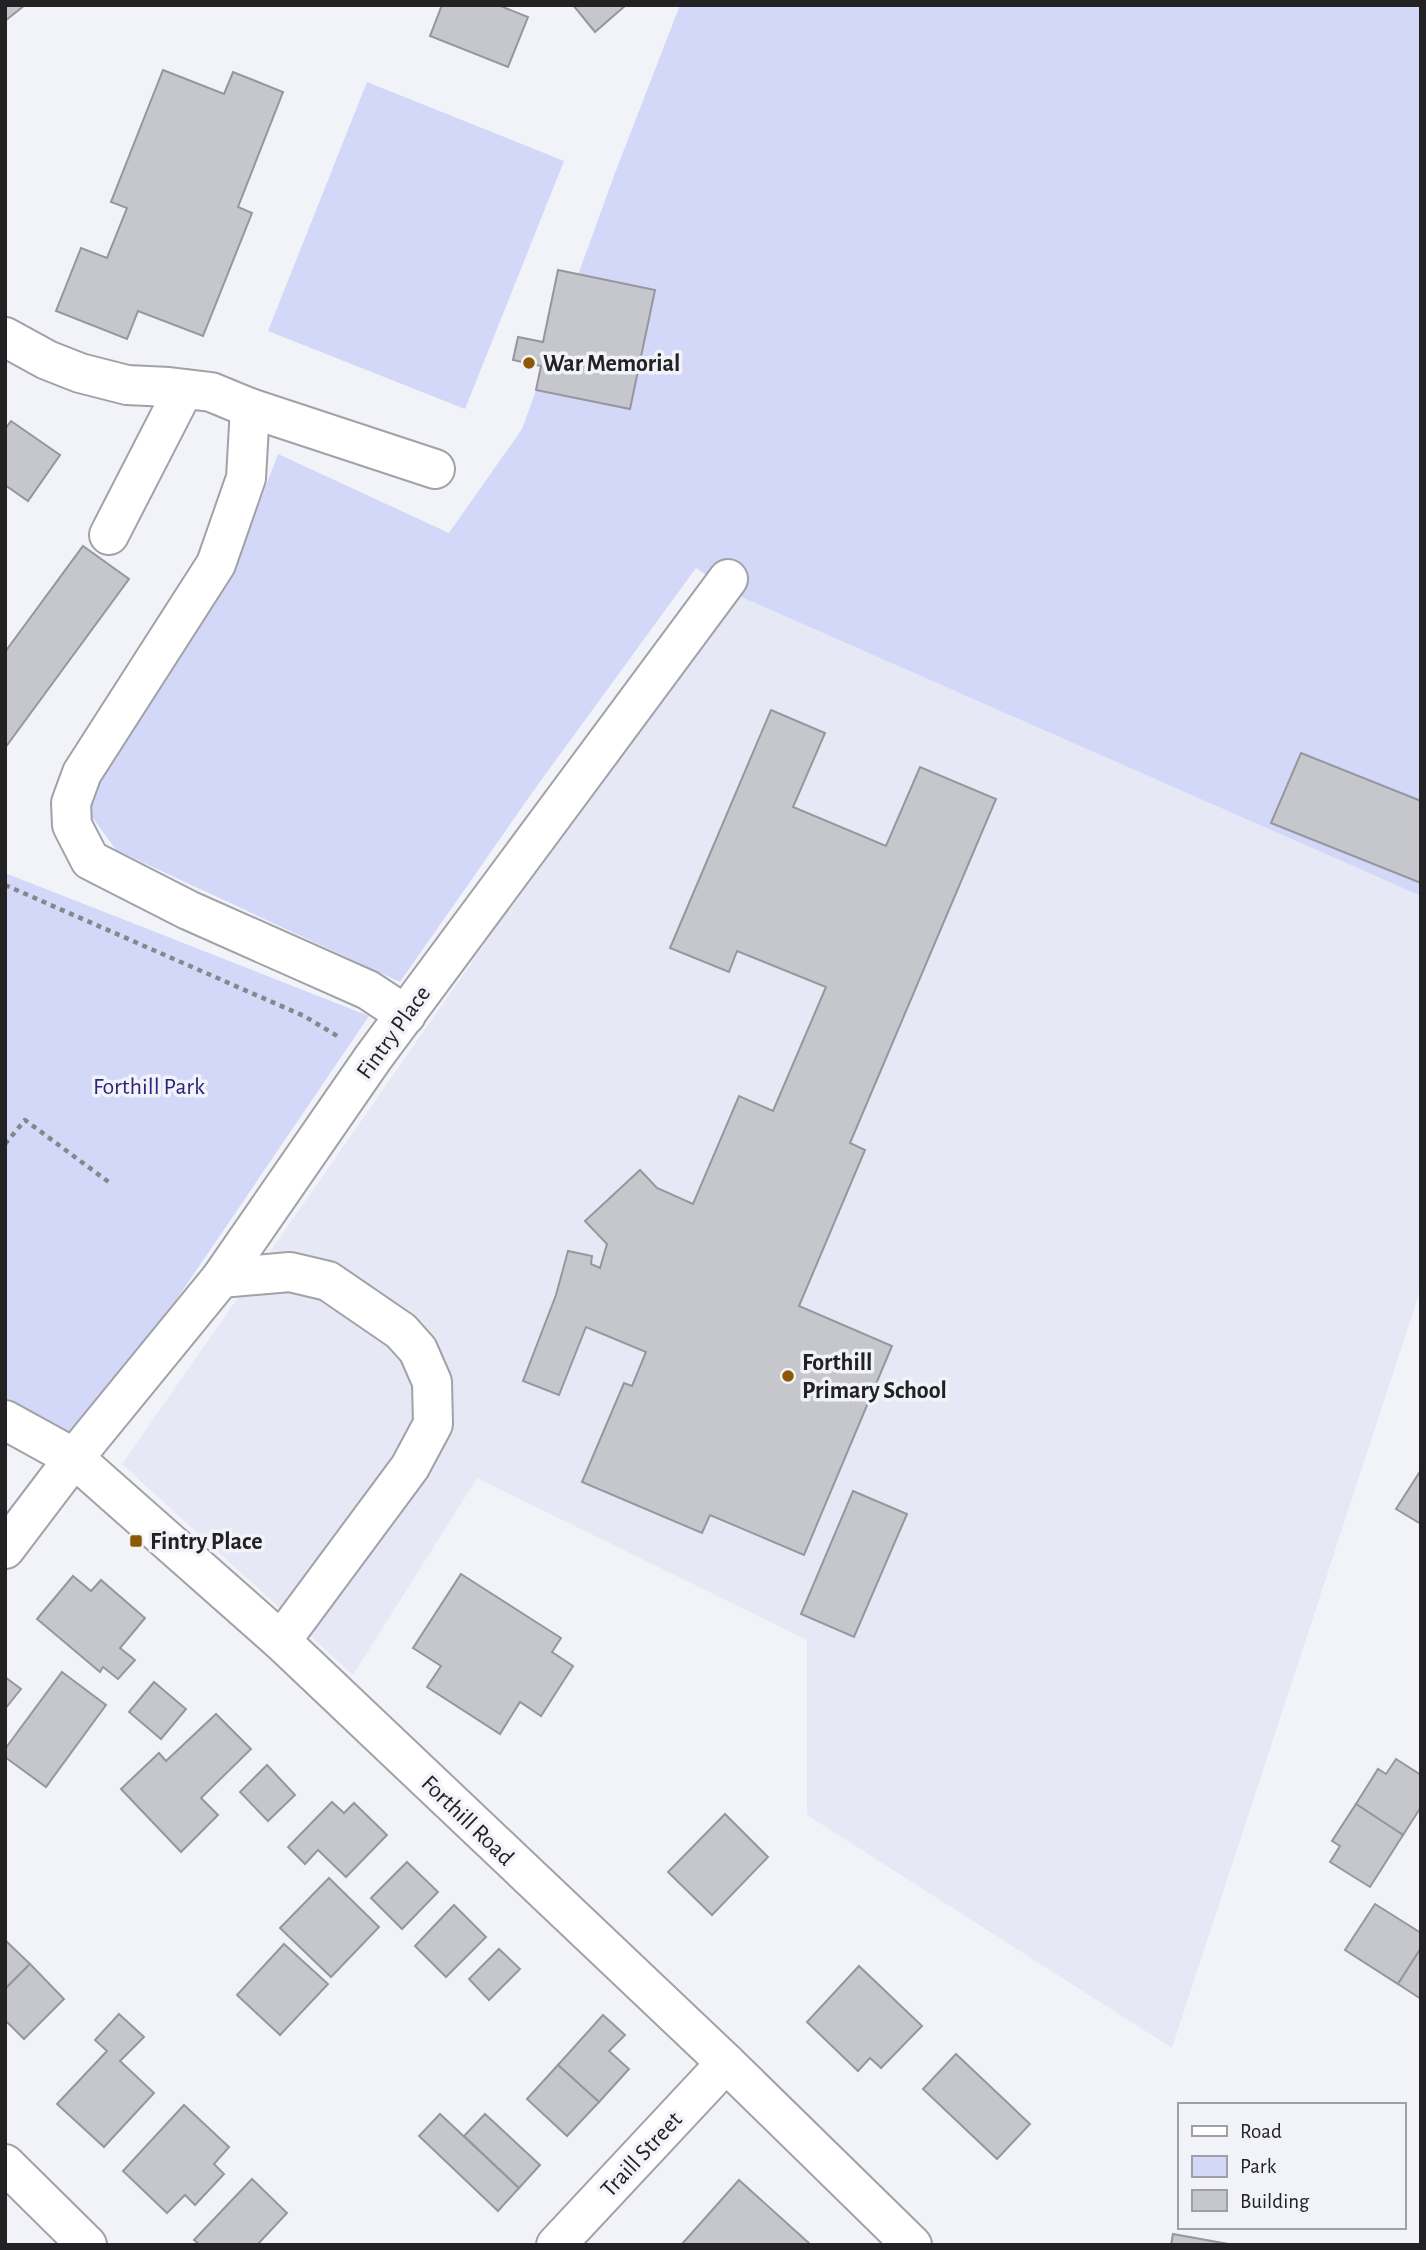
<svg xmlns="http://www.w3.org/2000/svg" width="1426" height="2250" viewBox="0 0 1426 2250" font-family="'Alegreya Sans',sans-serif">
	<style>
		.built { fill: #e6e8f6 }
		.green { fill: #d3d7f8 }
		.building { fill: #c6c7cd; stroke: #96979d; stroke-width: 2 }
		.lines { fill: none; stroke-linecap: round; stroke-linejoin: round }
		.minor-casing { stroke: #a1a1a7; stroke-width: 42 }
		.path { stroke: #87878b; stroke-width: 4.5; stroke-dasharray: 5 5; stroke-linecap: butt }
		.minor { stroke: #fff; stroke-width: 38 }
		.poi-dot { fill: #8c5805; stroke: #f2f3f9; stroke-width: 2.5 }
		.labels { text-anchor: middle; stroke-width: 7; stroke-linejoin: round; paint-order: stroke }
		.poi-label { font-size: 24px; font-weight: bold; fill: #222225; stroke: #f2f3f9; text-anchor: start }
		.street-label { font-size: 24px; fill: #222225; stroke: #f2f3f9 }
		.park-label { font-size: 24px; fill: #2d257c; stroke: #f2f3f9 }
	</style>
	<rect width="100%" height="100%" fill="#f2f3f9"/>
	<!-- built -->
	<path class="built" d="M 730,592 L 1421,896 L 1421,1288 L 1172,2048 L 807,1815 L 807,1640 L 477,1478 L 353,1675 L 122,1464 Z"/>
	<!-- green -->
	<g class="green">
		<path d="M 680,5 L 1421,5 L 1421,896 L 730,592 L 696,568 L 534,790 L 400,982 L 116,850 L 90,814 L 100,763 L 235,568 L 278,454 L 449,533 L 522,429 L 615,173 Z"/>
		<path d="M 367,82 L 564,161 L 465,409 L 268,331 Z"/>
		<path d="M 5,873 L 369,1016 L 77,1446 L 5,1406 Z"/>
	</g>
	<!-- building -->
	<g class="building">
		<path d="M 5,5 L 25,5 L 5,21 Z"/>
		<path d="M 442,5 L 498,5 L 528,17 L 508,67 L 430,36 Z"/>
		<path d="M 573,5 L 626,5 L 595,32 Z"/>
		<path d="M 163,70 L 224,94 L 233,72 L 283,92 L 238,207 L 252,213 L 203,336 L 138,311 L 127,339 L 56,311 L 81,248 L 107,258 L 127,208 L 111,202 Z"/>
		<path d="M 558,270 L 655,290 L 630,409 L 536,390 L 541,366 L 513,360 L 518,337 L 543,342 Z"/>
		<path d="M 11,421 L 60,455 L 28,501 L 5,485 L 5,429 Z"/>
		<path d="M 83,546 L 129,579 L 5,748 L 5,652 Z"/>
		<path d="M 771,710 L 825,733 L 793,807 L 886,846 L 920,767 L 996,799 L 850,1143 L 865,1150 L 799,1306 L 892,1346 L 804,1555 L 710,1515 L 702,1533 L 582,1482 L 624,1383 L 632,1386 L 646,1352 L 586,1327 L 559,1395 L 523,1381 L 556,1295 L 568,1251 L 592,1256 L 591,1264 L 600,1268 L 607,1244 L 585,1221 L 640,1170 L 657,1188 L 693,1204 L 739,1096 L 773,1111 L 826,987 L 737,951 L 729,972 L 670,948 Z"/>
		<path d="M 1301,753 L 1421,801 L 1421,883 L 1271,823 Z"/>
		<path d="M 1421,1470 L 1421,1524 L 1396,1509 Z"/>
		<path d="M 853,1491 L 907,1514 L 854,1637 L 801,1614 Z"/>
		<path d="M 461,1574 L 561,1638 L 552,1652 L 573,1666 L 541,1716 L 520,1702 L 500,1734 L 427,1687 L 441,1666 L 413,1648 Z"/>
		<path d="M 73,1576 L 91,1591 L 101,1580 L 145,1618 L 120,1648 L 135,1660 L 118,1679 L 103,1667 L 100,1672 L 37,1619 Z"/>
		<path d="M 62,1672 L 106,1705 L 46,1787 L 5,1757 L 5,1749 Z"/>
		<path d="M 5,1677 L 21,1689 L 5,1709 Z"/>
		<path d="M 154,1682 L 186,1709 L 161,1739 L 129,1712 Z"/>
		<path d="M 216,1714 L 251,1749 L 201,1798 L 218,1815 L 181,1852 L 121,1789 L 159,1753 L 166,1761 Z"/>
		<path d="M 1396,1759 L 1421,1775 L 1421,1807 L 1403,1835 L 1356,1804 L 1378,1769 L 1386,1774 Z"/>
		<path d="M 267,1765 L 295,1795 L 268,1821 L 240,1792 Z"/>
		<path d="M 332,1802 L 344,1813 L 354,1803 L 387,1835 L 346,1877 L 318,1850 L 305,1864 L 288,1847 Z"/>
		<path d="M 1356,1804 L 1403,1835 L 1370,1887 L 1330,1862 L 1340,1846 L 1332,1841 Z"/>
		<path d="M 725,1814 L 768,1857 L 712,1915 L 668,1872 Z"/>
		<path d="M 407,1862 L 438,1892 L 402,1929 L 371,1898 Z"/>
		<path d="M 329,1878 L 379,1927 L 331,1977 L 280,1928 Z"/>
		<path d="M 1375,1904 L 1421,1933 L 1421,1948 L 1398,1984 L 1345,1950 Z"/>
		<path d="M 454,1905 L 486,1937 L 446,1977 L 415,1946 Z"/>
		<path d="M 5,1940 L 30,1964 L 5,1989 Z"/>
		<path d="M 284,1944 L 328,1984 L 280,2035 L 237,1995 Z"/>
		<path d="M 1421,1948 L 1421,1999 L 1398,1984 Z"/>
		<path d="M 499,1949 L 520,1969 L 489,2000 L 469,1979 Z"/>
		<path d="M 30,1964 L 64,1999 L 24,2039 L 5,2020 L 5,1989 Z"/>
		<path d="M 859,1966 L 922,2026 L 881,2068 L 870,2058 L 858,2071 L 807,2022 Z"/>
		<path d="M 119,2014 L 144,2037 L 120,2061 L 154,2093 L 104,2147 L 57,2104 L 107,2051 L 95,2040 Z"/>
		<path d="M 603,2015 L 625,2035 L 609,2051 L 629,2069 L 599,2102 L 558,2065 Z"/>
		<path d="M 956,2054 L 1030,2124 L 997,2159 L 923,2089 Z"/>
		<path d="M 558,2065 L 599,2102 L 567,2136 L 527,2099 Z"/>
		<path d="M 184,2105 L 229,2147 L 214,2164 L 224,2174 L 195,2205 L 185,2195 L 167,2213 L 123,2171 Z"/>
		<path d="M 440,2114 L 519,2188 L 498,2211 L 419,2136 Z"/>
		<path d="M 485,2114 L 540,2165 L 519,2188 L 464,2136 Z"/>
		<path d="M 252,2179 L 287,2213 L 257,2245 L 200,2245 L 194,2240 Z"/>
		<path d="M 739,2180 L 811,2245 L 681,2245 Z"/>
		<path d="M 1173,2234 L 1234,2245 L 1171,2245 Z"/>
	</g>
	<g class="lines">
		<!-- minor casing -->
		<g class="minor-casing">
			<g id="minor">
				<path d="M 5,337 L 47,360 L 80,373 L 127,385 L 169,387 L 211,392 L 250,408 L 435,469"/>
				<path d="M 250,408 L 246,478 L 216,564 L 82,773 L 71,803 L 72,825 L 90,860 L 188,910 L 368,990 L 406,1015"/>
				<path d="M 109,535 L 184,389"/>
				<path d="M 221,1278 L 290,1272 L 328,1281 L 401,1331 L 418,1350 L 432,1382 L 433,1424 L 410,1467 L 281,1641"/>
				<path d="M 5,1420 L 74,1458 L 281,1641 L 726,2063 L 912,2245"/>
				<path d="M 5,1549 L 74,1458 L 221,1278 L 373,1058 L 728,579"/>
				<path d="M 5,2164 L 87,2245"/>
				<path d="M 556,2245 L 726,2063"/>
			</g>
		</g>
		<!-- path -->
		<g class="path">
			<path d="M 5,885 L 304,1016 L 339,1037"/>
			<path d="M 5,1144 L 25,1120 L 110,1183"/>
		</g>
		<!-- minor -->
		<use href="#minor" class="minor"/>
	</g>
	<!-- markers -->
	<g class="poi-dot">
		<circle cx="529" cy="363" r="7"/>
		<circle cx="788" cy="1376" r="7"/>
		<rect x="129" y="1534" width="14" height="14" rx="3.5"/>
	</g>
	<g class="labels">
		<!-- poi labels -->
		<g class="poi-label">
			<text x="543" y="371">War Memorial</text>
			<text x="802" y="1370">Forthill<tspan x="802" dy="28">Primary School</tspan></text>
			<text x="150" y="1549">Fintry Place</text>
		</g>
		<!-- street labels -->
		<g class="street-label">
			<text transform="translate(393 1032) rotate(-54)" y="8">Fintry Place</text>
			<text transform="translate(468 1820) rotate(44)" y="8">Forthill Road</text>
			<text transform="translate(641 2154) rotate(-47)" y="8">Traill Street</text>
		</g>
		<!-- park labels -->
		<g class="park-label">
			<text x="149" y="1094">Forthill Park</text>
		</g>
	</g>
	<!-- border -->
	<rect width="1426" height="2250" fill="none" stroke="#222225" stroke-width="14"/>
	<!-- legend -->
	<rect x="1178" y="2103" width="228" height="126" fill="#f2f3f9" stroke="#9f9fa4" stroke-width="2"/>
	<rect x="1192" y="2126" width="35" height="10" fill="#ffffff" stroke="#9f9fa4" stroke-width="2"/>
	<text x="1240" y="2138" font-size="21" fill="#222225">Road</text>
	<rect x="1192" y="2156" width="35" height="21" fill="#d3d7f8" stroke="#9f9fa4" stroke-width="2"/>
	<text x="1240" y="2173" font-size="21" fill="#222225">Park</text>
	<rect x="1192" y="2190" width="35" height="21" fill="#c6c7cd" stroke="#9f9fa4" stroke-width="2"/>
	<text x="1240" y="2208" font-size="21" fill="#222225">Building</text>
</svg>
